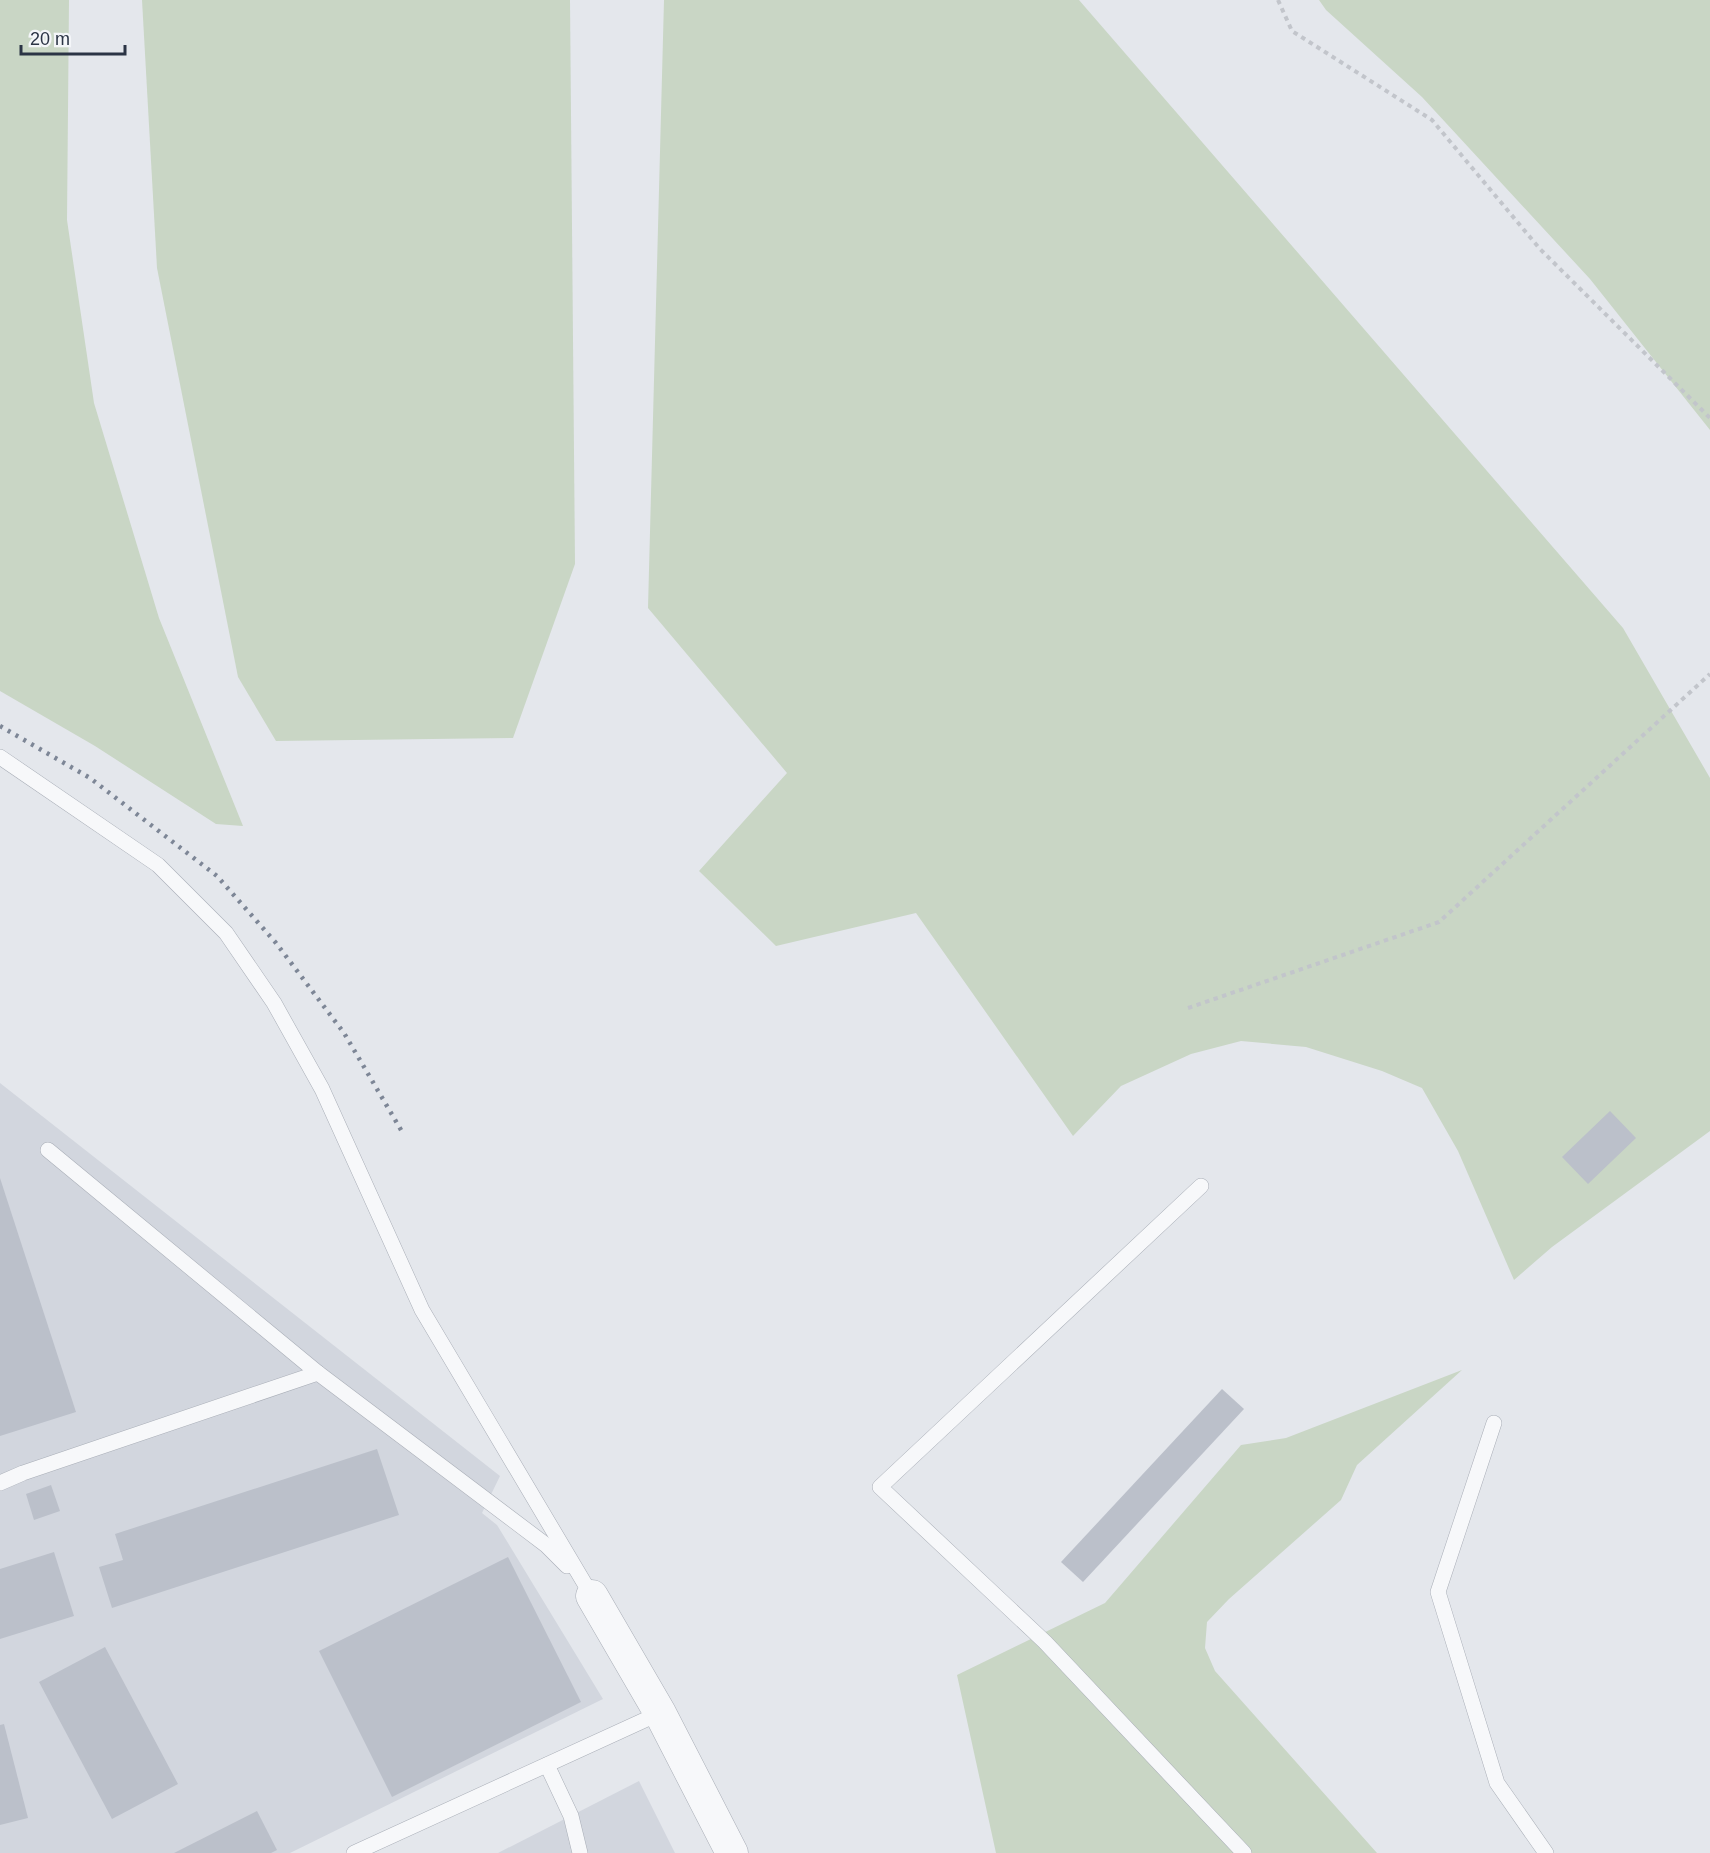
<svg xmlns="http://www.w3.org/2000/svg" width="1710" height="1853" viewBox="0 0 1710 1853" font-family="Arial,sans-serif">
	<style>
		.built { fill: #d2d6de }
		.green { fill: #c9d6c5 }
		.building { fill: #bbc0ca }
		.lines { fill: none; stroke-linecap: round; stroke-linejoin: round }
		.lane-casing { stroke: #a9aeb7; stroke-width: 16 }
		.street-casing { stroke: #a9aeb7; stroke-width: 33 }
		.path { stroke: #c2c5cb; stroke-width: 4; stroke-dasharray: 4.5 4.5; stroke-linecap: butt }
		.lane { stroke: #f7f8fa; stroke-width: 15 }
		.street { stroke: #f7f8fa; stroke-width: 32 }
		.rail { stroke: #7d8696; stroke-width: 4.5; stroke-dasharray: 3 6; stroke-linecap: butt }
	</style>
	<rect width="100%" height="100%" fill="#e4e7ec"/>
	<!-- built -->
	<g class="built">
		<path d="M 0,1083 L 500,1476 L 482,1513 L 497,1525 L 603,1699 L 290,1853 L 0,1853 Z"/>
		<path d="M 639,1781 L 675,1853 L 498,1853 Z"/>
	</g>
	<!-- green -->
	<g class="green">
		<path d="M 0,0 L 69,0 L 67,220 L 94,403 L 159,618 L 243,826 L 216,824 L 95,746 L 0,691 Z"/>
		<path d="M 142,0 L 570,0 L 575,564 L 513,738 L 276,741 L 238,677 L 157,268 Z"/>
		<path d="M 664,0 L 1079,0 L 1623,628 L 1710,778 L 1710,1131 L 1552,1247 L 1514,1280 L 1458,1151 L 1422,1088 L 1382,1071 L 1306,1047 L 1241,1041 L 1191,1054 L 1121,1086 L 1073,1136 L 916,913 L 776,946 L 699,871 L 787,773 L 648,608 Z"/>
		<path d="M 1319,0 L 1710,0 L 1710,430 L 1590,279 L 1422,97 L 1326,10 Z"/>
		<path d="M 1462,1370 L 1357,1465 L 1341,1500 L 1229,1599 L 1207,1622 L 1205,1648 L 1215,1671 L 1377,1853 L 996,1853 L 957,1675 L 1105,1603 L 1241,1445 L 1286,1438 Z"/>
	</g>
	<!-- building -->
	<g class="building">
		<path d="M 1610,1111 L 1636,1138 L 1588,1184 L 1562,1157 Z"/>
		<path d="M 0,1178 L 76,1412 L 0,1436 Z"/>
		<path d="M 1222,1389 L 1244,1409 L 1083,1582 L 1061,1562 Z"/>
		<path d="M 377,1449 L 399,1515 L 112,1608 L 99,1567 L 123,1560 L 115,1534 Z"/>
		<path d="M 51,1485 L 60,1511 L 34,1520 L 26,1494 Z"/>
		<path d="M 54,1552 L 74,1616 L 0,1639 L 0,1569 Z"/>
		<path d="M 508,1557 L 581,1702 L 392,1797 L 319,1651 Z"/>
		<path d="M 105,1647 L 178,1784 L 112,1819 L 39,1682 Z"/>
		<path d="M 4,1724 L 28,1818 L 0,1825 L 0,1725 Z"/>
		<path d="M 257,1811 L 277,1850 L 271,1853 L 174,1853 Z"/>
	</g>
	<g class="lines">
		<!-- lane casing -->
		<g class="lane-casing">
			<g id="lane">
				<path d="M 0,757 L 158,865 L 226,933 L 274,1003 L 322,1089 L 422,1310 L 592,1596"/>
				<path d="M 48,1150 L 318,1373 L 546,1545 L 567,1566"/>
				<path d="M 1201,1186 L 880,1487 L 1045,1642 L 1244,1853"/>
				<path d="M 1494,1423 L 1438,1592 L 1497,1783 L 1546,1853"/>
				<path d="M 0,1483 L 23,1473 L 318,1373"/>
				<path d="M 547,1765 L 571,1816 L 580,1853"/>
				<path d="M 354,1853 L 660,1713"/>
			</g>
		</g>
		<!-- street casing -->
		<g class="street-casing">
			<path id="street" d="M 592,1596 L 660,1713 L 732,1853"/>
		</g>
		<!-- path -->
		<g class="path">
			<path d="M 1278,0 L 1292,31 L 1432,120 L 1540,249 L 1710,418"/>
			<path d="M 1188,1008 L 1439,922 L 1710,674"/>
		</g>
		<!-- lane -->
		<use href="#lane" class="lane"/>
		<!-- street -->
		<use href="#street" class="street"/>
		<!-- rail -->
		<path class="rail" d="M 0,726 L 90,778 L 217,876 L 276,943 L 344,1033 L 404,1135"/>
	</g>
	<!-- scale -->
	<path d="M21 45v9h104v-9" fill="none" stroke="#2b3445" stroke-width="3"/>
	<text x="30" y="45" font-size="18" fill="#2b3445" stroke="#f4f6f9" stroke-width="4.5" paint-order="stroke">20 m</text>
</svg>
